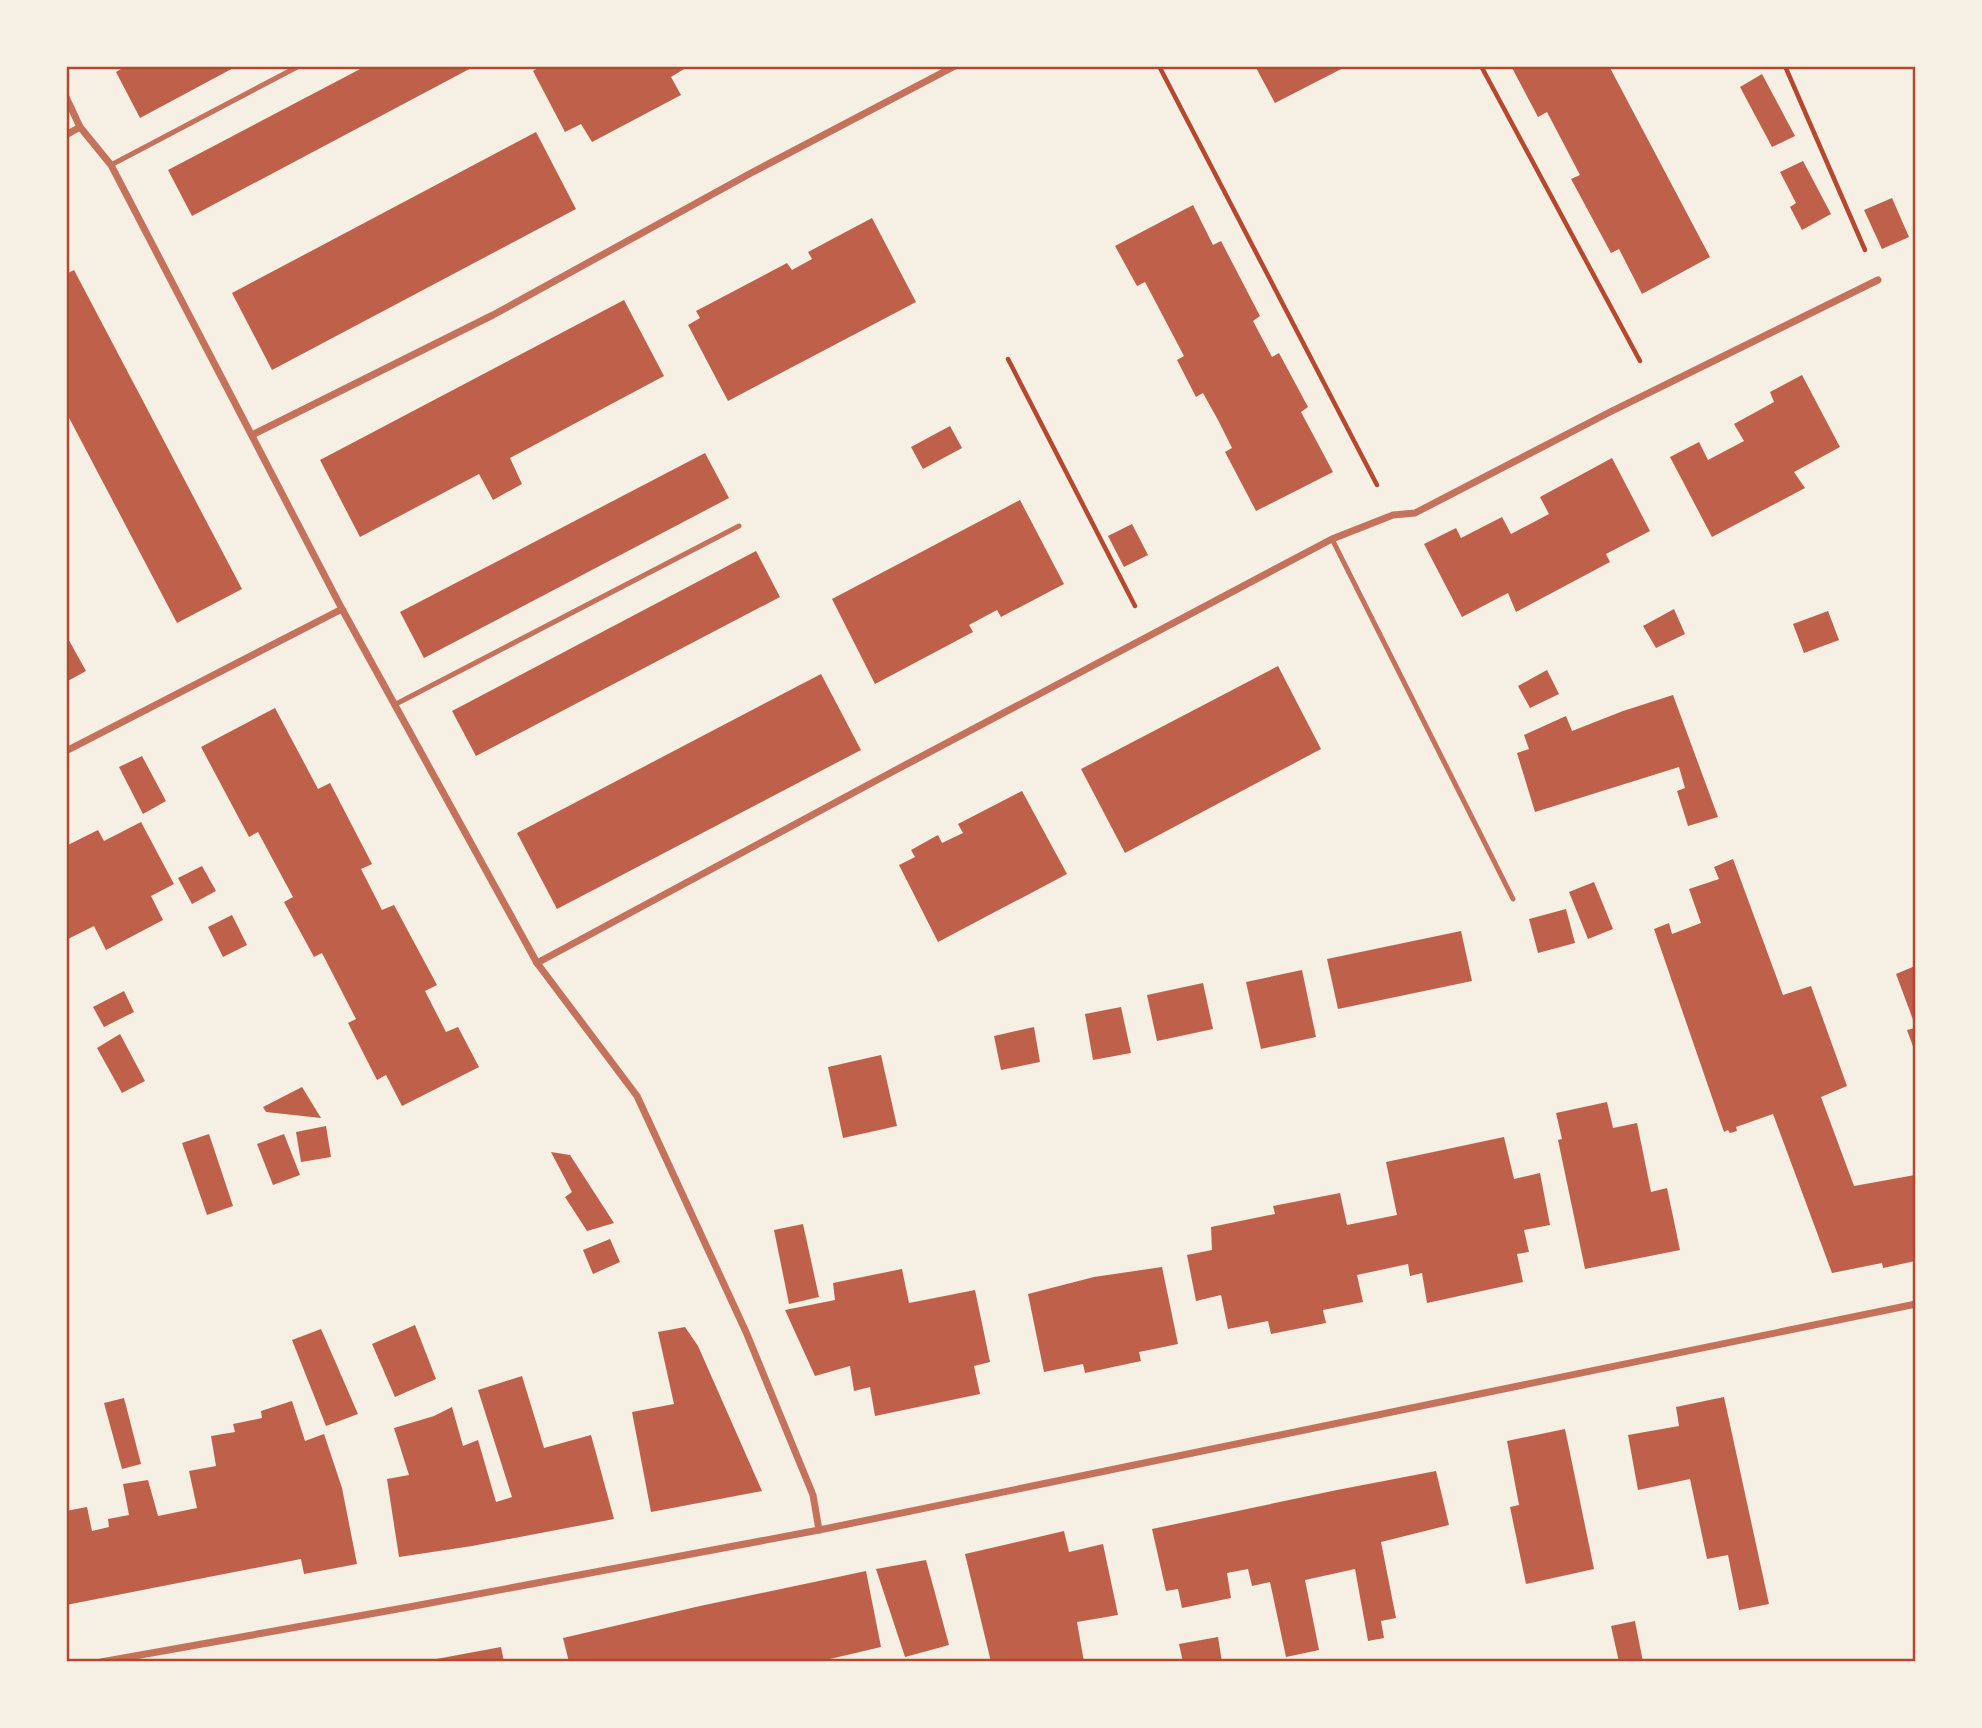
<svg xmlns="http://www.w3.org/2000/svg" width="1982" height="1728" viewBox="0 0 1982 1728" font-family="Quicksand,sans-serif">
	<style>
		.building { fill: #bf614a }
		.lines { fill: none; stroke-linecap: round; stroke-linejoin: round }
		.path { stroke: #b5482f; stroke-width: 4.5 }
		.service { stroke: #c5725c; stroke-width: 5 }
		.minor { stroke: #c5725c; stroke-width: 7 }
		.neatline { fill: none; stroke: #b5482f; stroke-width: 2.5 }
	</style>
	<rect width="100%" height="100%" fill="#f6efe4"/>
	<!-- building -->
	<g class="building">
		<path d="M 126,66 L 237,66 L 140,118 L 116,72 Z"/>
		<path d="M 366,66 L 475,66 L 192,216 L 168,170 Z"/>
		<path d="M 541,66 L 689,66 L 671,77 L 681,95 L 592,142 L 581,124 L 565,132 L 533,71 Z"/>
		<path d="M 1255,66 L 1347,66 L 1275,103 Z"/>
		<path d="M 1511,66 L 1609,66 L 1710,257 L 1642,294 L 1619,249 L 1611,253 L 1571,179 L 1580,175 L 1547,112 L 1538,117 Z"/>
		<path d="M 1762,74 L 1795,136 L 1772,147 L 1740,87 Z"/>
		<path d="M 536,132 L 576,209 L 272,370 L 232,293 Z"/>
		<path d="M 1803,161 L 1831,214 L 1802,230 L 1790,207 L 1796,203 L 1780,172 Z"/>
		<path d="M 1892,198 L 1909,237 L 1882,249 L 1864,210 Z"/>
		<path d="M 1193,205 L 1213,245 L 1221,241 L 1260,316 L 1253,321 L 1272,357 L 1279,353 L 1308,407 L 1301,412 L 1333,472 L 1256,511 L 1225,452 L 1232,448 L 1218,420 L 1203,393 L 1196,397 L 1177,360 L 1184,356 L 1145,282 L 1137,286 L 1115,246 Z"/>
		<path d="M 872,218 L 916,302 L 728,401 L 688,325 L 700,318 L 696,311 L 787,263 L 792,270 L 812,259 L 808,252 Z"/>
		<path d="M 74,270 L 242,589 L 177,623 L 66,412 L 66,274 Z"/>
		<path d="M 624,300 L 664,376 L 510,458 L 522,484 L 493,500 L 479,474 L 360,537 L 320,460 Z"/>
		<path d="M 1802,375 L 1840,447 L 1794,472 L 1805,488 L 1712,537 L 1670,457 L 1699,442 L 1708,460 L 1744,441 L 1734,424 L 1774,402 L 1770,392 Z"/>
		<path d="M 950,426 L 962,448 L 923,469 L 911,447 Z"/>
		<path d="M 705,453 L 729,498 L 424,658 L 400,612 Z"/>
		<path d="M 1612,458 L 1650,531 L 1606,554 L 1610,562 L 1516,612 L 1508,593 L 1462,617 L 1424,544 L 1456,528 L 1461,538 L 1502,517 L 1511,534 L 1549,514 L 1540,497 Z"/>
		<path d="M 1020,500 L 1064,584 L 1001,617 L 997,610 L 969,625 L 973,632 L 875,684 L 832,599 Z"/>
		<path d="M 1132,524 L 1148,555 L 1124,567 L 1108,536 Z"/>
		<path d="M 756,551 L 780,597 L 476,756 L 452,711 Z"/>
		<path d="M 1674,609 L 1685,634 L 1656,648 L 1643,626 Z"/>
		<path d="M 1828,611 L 1839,640 L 1804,653 L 1793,624 Z"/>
		<path d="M 66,635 L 86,671 L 66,682 Z"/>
		<path d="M 1278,666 L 1321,749 L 1125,853 L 1081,769 Z"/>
		<path d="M 1547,670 L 1559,694 L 1530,708 L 1518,686 Z"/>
		<path d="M 821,674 L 861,750 L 557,909 L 517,833 Z"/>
		<path d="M 1673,695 L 1718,817 L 1688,826 L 1677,791 L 1685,788 L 1679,767 L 1535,812 L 1517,753 L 1529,749 L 1524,735 L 1566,716 L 1572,731 L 1623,711 Z"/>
		<path d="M 275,708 L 318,789 L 330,783 L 372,864 L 361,869 L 382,910 L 394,905 L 437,985 L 425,991 L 446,1032 L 458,1027 L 479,1067 L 402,1106 L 386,1075 L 377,1080 L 348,1023 L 356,1019 L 322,953 L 314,957 L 284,902 L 293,897 L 258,832 L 249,837 L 201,747 Z"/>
		<path d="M 142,756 L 166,801 L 143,814 L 119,767 Z"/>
		<path d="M 1022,791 L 1067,874 L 938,942 L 899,865 L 915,857 L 911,850 L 938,835 L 942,843 L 963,833 L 958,824 Z"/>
		<path d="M 141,822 L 174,884 L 151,896 L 163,920 L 106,950 L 94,926 L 66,940 L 66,846 L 98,830 L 104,841 Z"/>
		<path d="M 1733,859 L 1783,995 L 1811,986 L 1847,1086 L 1821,1097 L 1854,1186 L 1915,1175 L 1915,1261 L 1883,1268 L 1882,1263 L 1832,1273 L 1773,1114 L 1736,1127 L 1737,1131 L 1730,1133 L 1728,1130 L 1724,1132 L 1654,929 L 1669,923 L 1672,934 L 1701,923 L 1689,889 L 1719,879 L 1714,867 Z"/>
		<path d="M 202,866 L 216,891 L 192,904 L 178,878 Z"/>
		<path d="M 1594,882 L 1613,929 L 1588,939 L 1569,892 Z"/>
		<path d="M 1566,909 L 1575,943 L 1538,953 L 1529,919 Z"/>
		<path d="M 232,915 L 247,945 L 223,957 L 208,927 Z"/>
		<path d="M 1461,931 L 1472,981 L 1338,1009 L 1327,959 Z"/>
		<path d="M 1915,966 L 1915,1025 L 1896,974 Z"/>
		<path d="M 1302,970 L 1316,1037 L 1261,1049 L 1246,982 Z"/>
		<path d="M 1203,983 L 1213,1029 L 1157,1041 L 1147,995 Z"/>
		<path d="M 124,991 L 134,1012 L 104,1027 L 93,1007 Z"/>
		<path d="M 1121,1007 L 1131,1053 L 1093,1060 L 1085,1014 Z"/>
		<path d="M 1034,1027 L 1040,1062 L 1001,1070 L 994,1036 Z"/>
		<path d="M 1915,1028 L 1915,1052 L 1907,1030 Z"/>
		<path d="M 120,1034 L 145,1081 L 122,1093 L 97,1048 Z"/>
		<path d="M 881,1055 L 897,1126 L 843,1138 L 828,1067 Z"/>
		<path d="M 302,1087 L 321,1118 L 266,1112 L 263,1107 Z"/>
		<path d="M 1607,1102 L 1613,1128 L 1637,1123 L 1651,1192 L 1667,1188 L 1680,1250 L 1585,1269 L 1558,1140 L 1562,1139 L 1556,1113 Z"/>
		<path d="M 326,1126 L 331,1157 L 301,1162 L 296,1132 Z"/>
		<path d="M 209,1134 L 233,1206 L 207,1215 L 182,1143 Z"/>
		<path d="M 284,1134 L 300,1175 L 273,1185 L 257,1144 Z"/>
		<path d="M 1504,1137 L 1514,1179 L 1540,1173 L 1550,1225 L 1524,1230 L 1529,1252 L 1517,1254 L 1523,1282 L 1427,1303 L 1422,1273 L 1410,1276 L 1408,1264 L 1357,1275 L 1363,1302 L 1323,1310 L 1326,1323 L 1271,1334 L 1268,1321 L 1228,1329 L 1221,1295 L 1196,1301 L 1187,1255 L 1212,1250 L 1211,1227 L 1275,1214 L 1273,1206 L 1340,1193 L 1347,1225 L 1397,1215 L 1386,1162 Z"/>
		<path d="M 551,1152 L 570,1155 L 614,1223 L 587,1231 L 565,1197 L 572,1192 Z"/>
		<path d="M 803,1224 L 819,1297 L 789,1304 L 774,1230 Z"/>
		<path d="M 610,1239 L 620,1262 L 593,1274 L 583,1250 Z"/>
		<path d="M 1162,1267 L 1178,1344 L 1139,1352 L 1141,1361 L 1085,1373 L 1083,1364 L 1044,1372 L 1028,1294 L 1094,1277 Z"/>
		<path d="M 902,1269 L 909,1303 L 975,1290 L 990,1362 L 974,1366 L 980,1394 L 875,1416 L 870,1387 L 854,1391 L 850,1366 L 815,1376 L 785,1310 L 835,1300 L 833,1283 Z"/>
		<path d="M 415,1325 L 436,1379 L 395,1397 L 372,1344 Z"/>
		<path d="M 685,1327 L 698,1346 L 762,1491 L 651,1512 L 632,1412 L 674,1404 L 658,1332 Z"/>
		<path d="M 321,1329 L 358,1414 L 326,1426 L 292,1340 Z"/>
		<path d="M 522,1376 L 544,1448 L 591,1435 L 614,1519 L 472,1546 L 399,1557 L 387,1479 L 409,1475 L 394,1428 L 434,1416 L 452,1407 L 463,1446 L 478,1440 L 496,1502 L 512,1497 L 478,1390 Z"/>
		<path d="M 1724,1397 L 1769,1604 L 1739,1610 L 1728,1555 L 1707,1559 L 1690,1479 L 1638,1490 L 1628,1435 L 1679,1426 L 1676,1407 Z"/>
		<path d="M 124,1398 L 141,1464 L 122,1469 L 104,1403 Z"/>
		<path d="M 292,1401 L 305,1441 L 324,1434 L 342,1488 L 357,1564 L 304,1574 L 301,1559 L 66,1605 L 66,1511 L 87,1507 L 92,1531 L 109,1527 L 108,1519 L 129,1515 L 123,1484 L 148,1480 L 158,1516 L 197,1508 L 189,1471 L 216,1466 L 211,1436 L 235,1432 L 233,1424 L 262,1418 L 261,1411 Z"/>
		<path d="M 1565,1429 L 1594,1569 L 1526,1584 L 1510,1507 L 1519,1505 L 1507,1441 Z"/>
		<path d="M 1436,1471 L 1449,1525 L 1381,1542 L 1396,1618 L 1381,1621 L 1384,1638 L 1368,1641 L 1355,1569 L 1305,1580 L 1319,1650 L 1286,1657 L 1270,1582 L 1252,1586 L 1248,1569 L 1227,1573 L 1231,1598 L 1182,1608 L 1178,1589 L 1166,1591 L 1152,1529 L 1337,1490 Z"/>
		<path d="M 1064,1531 L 1069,1552 L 1103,1544 L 1118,1615 L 1077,1622 L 1084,1662 L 991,1662 L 965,1554 Z"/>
		<path d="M 926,1560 L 949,1645 L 905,1657 L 876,1569 Z"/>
		<path d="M 866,1571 L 881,1647 L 817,1662 L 569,1662 L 563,1638 L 700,1606 Z"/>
		<path d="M 1635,1621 L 1643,1662 L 1619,1662 L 1611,1626 Z"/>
		<path d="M 1218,1637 L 1222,1662 L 1183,1662 L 1179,1644 Z"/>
		<path d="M 501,1647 L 504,1662 L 431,1662 L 431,1660 Z"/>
	</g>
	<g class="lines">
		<!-- path -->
		<g class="path">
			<path d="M 1159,66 L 1377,485"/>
			<path d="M 1481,66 L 1640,361"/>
			<path d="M 1785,66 L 1865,250"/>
			<path d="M 1008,359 L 1135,606"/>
		</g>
		<!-- service -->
		<g class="service">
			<path d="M 111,165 L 299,66"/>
			<path d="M 1332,539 L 1513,899"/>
			<path d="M 394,705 L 739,526"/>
		</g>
		<!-- minor -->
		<g class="minor">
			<path d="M 66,97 L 80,127 L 111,165 L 342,609 L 537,963 L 637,1096 L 746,1332 L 813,1495 L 819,1530"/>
			<path d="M 66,135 L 80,127"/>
			<path d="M 252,435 L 493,315 L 751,173 L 955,66"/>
			<path d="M 66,751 L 342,609"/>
			<path d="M 537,963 L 892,772 L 1332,539 L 1393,515 L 1415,513 L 1610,412 L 1878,280"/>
			<path d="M 101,1662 L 409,1607 L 819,1530 L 1916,1304"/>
		</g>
	</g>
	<!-- border -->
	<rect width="1982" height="1728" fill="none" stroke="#f6efe4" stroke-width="136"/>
	<rect x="68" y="68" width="1846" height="1592" class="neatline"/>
</svg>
